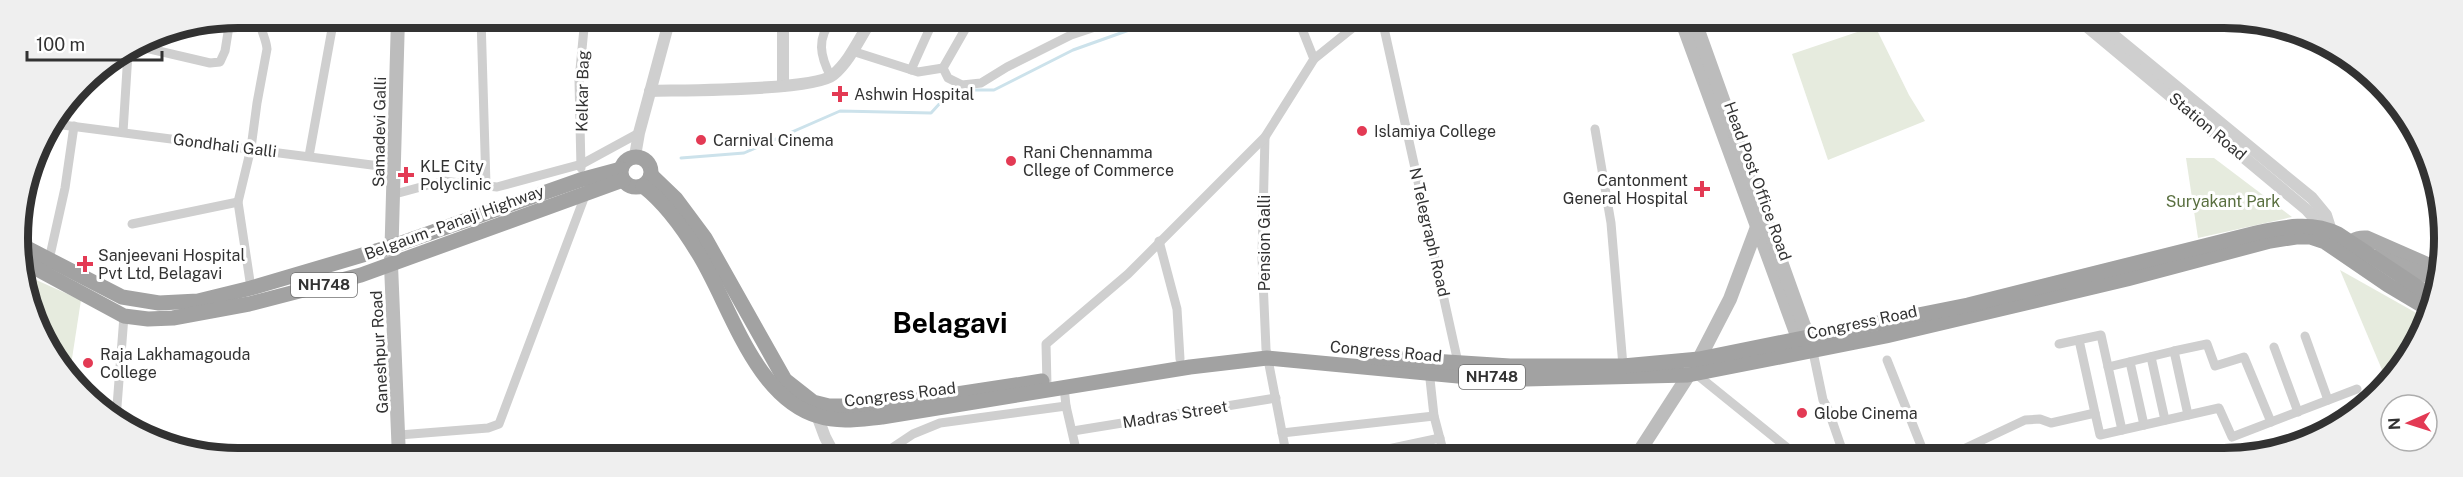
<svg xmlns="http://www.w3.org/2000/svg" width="2463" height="477" viewBox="0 0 2463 477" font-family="'Public Sans',sans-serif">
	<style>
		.green { fill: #e6ebde }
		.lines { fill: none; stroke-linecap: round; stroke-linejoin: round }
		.stream { stroke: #cce2eb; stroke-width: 3 }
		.minor { stroke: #cfcfcf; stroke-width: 9 }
		.tertiary { stroke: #cfcfcf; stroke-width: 12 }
		.secondary { stroke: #bcbcbc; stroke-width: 14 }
		.primary { stroke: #aaa; stroke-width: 15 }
		.trunk { stroke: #a2a2a2; stroke-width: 15 }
		.rail-casing { stroke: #878787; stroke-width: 5 }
		.rail { stroke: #fff; stroke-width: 3; stroke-dasharray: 9; stroke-linecap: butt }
		.poi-dot { fill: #e33a54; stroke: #fff; stroke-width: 2 }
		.labels { text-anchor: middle; stroke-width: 6; stroke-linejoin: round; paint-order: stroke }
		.shield { fill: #fff; stroke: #707070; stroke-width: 1.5 }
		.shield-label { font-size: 15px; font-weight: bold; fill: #323232 }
		.street-label { font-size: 16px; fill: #323232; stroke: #fff }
		.poi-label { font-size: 16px; fill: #323232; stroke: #fff; text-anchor: start }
		.park-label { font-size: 16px; fill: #596f3f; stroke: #fff }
		.town-label { font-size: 28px; font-weight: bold; fill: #000; stroke: #fff }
		.rim { fill: none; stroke: #323232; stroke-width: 8 }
	</style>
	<rect width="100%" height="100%" fill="#fff"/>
	<!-- green -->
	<g class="green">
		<path d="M 1875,26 L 1909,95 L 1925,121 L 1828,160 L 1792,54 Z"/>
		<path d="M 2186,158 L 2214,158 L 2292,217 L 2198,238 Z"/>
		<path d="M 2340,270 L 2427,319 L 2422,336 L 2388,384 Z"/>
		<path d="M 25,275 L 81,300 L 69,378 L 30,310 Z"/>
	</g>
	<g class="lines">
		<!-- stream -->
		<path class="stream" d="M 681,158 L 744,153 L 840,111 L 931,113 L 952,90 L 994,90 L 1073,50 L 1160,19"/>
		<!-- minor -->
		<g class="minor">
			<path d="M 481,18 L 486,185"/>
			<path d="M 971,19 L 943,68 L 948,78 L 962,85 L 981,83 L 1007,67 L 1071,35 L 1119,19"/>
			<path d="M 1298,19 L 1314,59"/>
			<path d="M 1382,19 L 1459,367"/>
			<path d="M 137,46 L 210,63 L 220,62 L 225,51 L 230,20"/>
			<path d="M 852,51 L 918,72 L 943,68"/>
			<path d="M 911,70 L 934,19"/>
			<path d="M 831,77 C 820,56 816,38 833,19"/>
			<path d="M 55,124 L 395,168"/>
			<path d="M 1595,129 L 1611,223 L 1623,366"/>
			<path d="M 123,132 L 128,53"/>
			<path d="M 1265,137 L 1262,257 L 1266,349 L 1287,458"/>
			<path d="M 309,156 L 334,18"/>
			<path d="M 581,168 L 579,80 L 585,18"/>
			<path d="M 395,194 L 443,181 L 497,187 L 582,164 L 639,133"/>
			<path d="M 132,224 L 238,202"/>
			<path d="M 1159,241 L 1177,309 L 1180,359"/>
			<path d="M 49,260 L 65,188 L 74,126"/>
			<path d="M 251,288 L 238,202 L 251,148 L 257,103 L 267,49 C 266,37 259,29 260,18"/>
			<path d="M 2305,336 L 2328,400"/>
			<path d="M 2059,344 L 2101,335 L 2122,430"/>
			<path d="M 2274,347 L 2298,412"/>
			<path d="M 2174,351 L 2207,344 L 2215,366 L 2244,357 L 2271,422"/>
			<path d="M 1813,352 L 1823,400 L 1828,409 L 1845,458"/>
			<path d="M 2151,357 L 2165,420"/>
			<path d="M 1887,360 L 1926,458"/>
			<path d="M 2130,362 L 2144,425"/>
			<path d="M 2108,367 L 2174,351 L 2188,415"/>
			<path d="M 1429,370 L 1434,416 L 1445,458"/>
			<path d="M 1696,374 L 1800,458"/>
			<path d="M 1047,385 L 1046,344 L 1128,274 L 1265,137 L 1314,59 L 1355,26 L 1360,19"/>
			<path d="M 1064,387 L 1066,406 L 1078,458"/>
			<path d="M 2095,413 L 2100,435 L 2219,408 L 2232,437 L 2357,389"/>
			<path d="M 116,419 L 124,316"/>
			<path d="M 1073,431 L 1276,398"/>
			<path d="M 1282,433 L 1434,416"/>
			<path d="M 399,435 L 488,428 L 499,424 L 586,193"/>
			<path d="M 877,458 L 913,434 L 940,423 L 1066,406"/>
			<path d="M 1346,458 L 1440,438"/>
			<path d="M 1885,458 L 1933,458 L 1955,453 L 2025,420 L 2040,419 L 2051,423 L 2095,413 L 2079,340"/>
		</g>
		<!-- tertiary -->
		<g class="tertiary">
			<path d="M 783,18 L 783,86"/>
			<path d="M 2079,20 L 2307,210 L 2315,219 L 2322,232"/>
			<path d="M 2095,20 L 2312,198 L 2326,215 L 2333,237"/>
			<path d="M 650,91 C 681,90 814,91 833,75 C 850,61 860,37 872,19"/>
			<path d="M 635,156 L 639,133 L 670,18"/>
			<path d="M 815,410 L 825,437 L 836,458"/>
		</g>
		<!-- secondary -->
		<g class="secondary">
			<path d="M 398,18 L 391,265 L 399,457"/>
			<path d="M 1681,19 L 1802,349"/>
			<path d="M 1694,19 L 1812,348"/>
			<path d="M 1635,458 L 1699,359 L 1730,299 L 1757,227"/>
		</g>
		<!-- primary -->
		<g class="primary">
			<path d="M 2344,251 C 2350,242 2355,237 2367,238 L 2442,271"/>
			<path d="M 2377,257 L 2434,278"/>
		</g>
		<!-- trunk -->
		<g class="trunk">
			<circle cx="636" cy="172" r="15"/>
			<path d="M 651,175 L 676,199 L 705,238 L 785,380 L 813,402 L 829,406 L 855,406 L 924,399 L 1042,381"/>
			<path d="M 643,186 C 666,204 683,228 698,253 C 730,304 754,397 818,416 C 839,423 861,419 882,417 L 1190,367 L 1267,358 L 1458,376 L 1525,379 L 1688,375 L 1886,336 L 2127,279 L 2270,241 L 2296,237 L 2310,237 L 2325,242 L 2388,285 L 2430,310"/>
			<path d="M 21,245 L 122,297 L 159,303 L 198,301 L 251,288 L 393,246 L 580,180 L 621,169"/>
			<path d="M 24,262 L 124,316 L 148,319 L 173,318 L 249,304 L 361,275 L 623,180"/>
			<path d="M 1369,357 L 1510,366 L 1623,366 L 1699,359 L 1968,305 L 2256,233 C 2284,227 2311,221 2338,234 L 2434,298"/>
		</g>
		<!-- rail casing -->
		<g class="rail-casing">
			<path id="rail" d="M 2334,47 L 2402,109"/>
		</g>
		<!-- rail -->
		<use href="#rail" class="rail"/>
	</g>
	<!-- markers -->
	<g class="poi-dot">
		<path d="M837 85h6v6h6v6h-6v6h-6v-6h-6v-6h6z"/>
		<circle cx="1362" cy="131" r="6"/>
		<circle cx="701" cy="140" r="6"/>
		<circle cx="1011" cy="161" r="6"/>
		<path d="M403 166h6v6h6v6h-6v6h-6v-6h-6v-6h6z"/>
		<path d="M1699 180h6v6h6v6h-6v6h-6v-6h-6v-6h6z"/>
		<path d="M82 255h6v6h6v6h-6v6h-6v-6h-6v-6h6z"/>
		<circle cx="88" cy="363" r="6"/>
		<circle cx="1802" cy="413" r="6"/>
	</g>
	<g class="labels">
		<!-- shield labels -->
		<g class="shield">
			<rect x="291" y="273" width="66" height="24" rx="4.5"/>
			<rect x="1459" y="365" width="66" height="24" rx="4.5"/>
		</g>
		<g class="shield-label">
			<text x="324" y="290">NH748</text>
			<text x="1492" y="382">NH748</text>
		</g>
		<!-- street labels -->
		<g class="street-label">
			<text transform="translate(582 91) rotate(-89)" y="6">Kelkar Bag</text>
			<text transform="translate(2208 126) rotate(40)" y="6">Station Road</text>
			<text transform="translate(379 132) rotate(-89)" y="6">Samadevi Galli</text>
			<text transform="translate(225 145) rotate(7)" y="6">Gondhali Galli</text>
			<text transform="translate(1758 181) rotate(70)" y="6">Head Post Office Road</text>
			<text transform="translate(454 222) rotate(-20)" y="6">Belgaum - Panaji Highway</text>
			<text transform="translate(1430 232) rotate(77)" y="6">N Telegraph Road</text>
			<text transform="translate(1264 243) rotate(-90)" y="6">Pension Galli</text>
			<text transform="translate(1862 322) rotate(-12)" y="6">Congress Road</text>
			<text transform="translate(1386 351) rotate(5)" y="6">Congress Road</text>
			<text transform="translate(379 352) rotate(-93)" y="6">Ganeshpur Road</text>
			<text transform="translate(900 394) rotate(-7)" y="6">Congress Road</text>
			<text transform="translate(1175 414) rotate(-9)" y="6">Madras Street</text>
		</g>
		<!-- poi labels -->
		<g class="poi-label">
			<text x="854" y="100">Ashwin Hospital</text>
			<text x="1374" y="137">Islamiya College</text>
			<text x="713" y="146">Carnival Cinema</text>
			<text x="1023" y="158">Rani Chennamma<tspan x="1023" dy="18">Cllege of Commerce</tspan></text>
			<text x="420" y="172">KLE City<tspan x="420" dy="18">Polyclinic</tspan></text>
			<text x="1688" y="186" text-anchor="end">Cantonment<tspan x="1688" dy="18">General Hospital</tspan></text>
			<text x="98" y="261">Sanjeevani Hospital<tspan x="98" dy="18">Pvt Ltd, Belagavi</tspan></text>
			<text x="100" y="360">Raja Lakhamagouda<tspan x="100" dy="18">College</tspan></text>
			<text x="1814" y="419">Globe Cinema</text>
		</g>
		<!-- park labels -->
		<g class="park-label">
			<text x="2223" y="207">Suryakant Park</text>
		</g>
		<!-- town labels -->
		<g class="town-label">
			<text x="950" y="333">Belagavi</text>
		</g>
	</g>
	<!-- crop -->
	<path d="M0 0H2463V477H0ZM238 28H2224A210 210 0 0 1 2434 238V238A210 210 0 0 1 2224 448H238A210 210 0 0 1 28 238V238A210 210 0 0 1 238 28Z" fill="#efefef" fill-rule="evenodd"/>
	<path class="rim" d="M238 28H2224A210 210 0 0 1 2434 238V238A210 210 0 0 1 2224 448H238A210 210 0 0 1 28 238V238A210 210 0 0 1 238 28Z"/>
	<!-- north arrow -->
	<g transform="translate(2409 423) rotate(267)"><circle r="28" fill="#ffffff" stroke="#adadad" stroke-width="1.5"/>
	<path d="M0-4.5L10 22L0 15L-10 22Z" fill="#e33a54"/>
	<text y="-9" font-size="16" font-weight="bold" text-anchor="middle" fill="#323232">N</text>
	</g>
	<!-- scale -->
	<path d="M27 51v9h135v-9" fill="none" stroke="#323232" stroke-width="3"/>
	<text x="36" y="51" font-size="18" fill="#323232" stroke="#ffffff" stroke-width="4.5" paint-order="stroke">100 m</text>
</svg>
